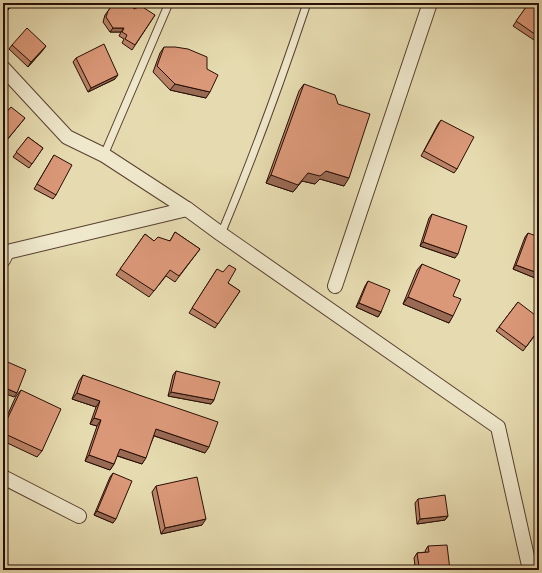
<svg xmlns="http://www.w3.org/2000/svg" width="542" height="573" viewBox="0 0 542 573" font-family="Cardo,serif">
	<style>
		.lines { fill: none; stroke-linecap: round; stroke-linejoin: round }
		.lane-casing { stroke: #584130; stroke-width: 9 }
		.street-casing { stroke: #584130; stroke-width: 16 }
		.lane { stroke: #efe8cc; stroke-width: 7 }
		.street { stroke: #efe8cc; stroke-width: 14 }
		.wall { fill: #bb8367; stroke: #280e05 }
		.shaded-wall { fill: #996a54; stroke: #280e05 }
		.building { fill: #da9878; stroke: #280e05 }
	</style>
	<rect width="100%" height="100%" fill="#e6dbb0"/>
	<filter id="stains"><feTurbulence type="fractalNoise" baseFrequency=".005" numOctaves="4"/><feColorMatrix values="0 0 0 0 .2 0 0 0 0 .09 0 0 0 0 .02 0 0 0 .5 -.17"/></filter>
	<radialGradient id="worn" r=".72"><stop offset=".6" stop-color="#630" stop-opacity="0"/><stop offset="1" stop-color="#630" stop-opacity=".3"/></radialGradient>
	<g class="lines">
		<!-- lane casing -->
		<g class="lane-casing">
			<g id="lane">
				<path d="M 104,155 L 169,3"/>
				<path d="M 221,234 C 253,158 281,81 307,3"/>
			</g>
		</g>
		<!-- street casing -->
		<g class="street-casing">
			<g id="street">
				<path d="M 3,68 L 67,137 L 104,155 L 187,209 L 221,234 L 498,427 L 530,570"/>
				<path d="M 3,260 L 7,252 L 187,209"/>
				<path d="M 335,286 L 430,3"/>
				<path d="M 3,477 L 79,516"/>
			</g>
		</g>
		<!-- lane -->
		<use href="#lane" class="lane"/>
		<!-- street -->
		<use href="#street" class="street"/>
	</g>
	<!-- wall -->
	<g class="wall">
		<path d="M 114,3 L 155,15 L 132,50 L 122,43 L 124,39 L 119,36 L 121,32 L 110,32 L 103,22 L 105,15 Z"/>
		<path d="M 153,3 L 161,3 L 159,6 Z"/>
		<path d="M 529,3 L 539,5 L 539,39 L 537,42 L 513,26 Z"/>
		<path d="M 12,45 L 43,50 L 28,67 L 9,49 Z"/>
		<path d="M 164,47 L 206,98 L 170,90 L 153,72 L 160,53 Z"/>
		<path d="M 76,58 L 115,79 L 88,92 L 73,62 Z"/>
		<path d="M 304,84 L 344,186 L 320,179 L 315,184 L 302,181 L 293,192 L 266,183 L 299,91 Z"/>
		<path d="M 3,116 L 25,118 L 3,145 Z"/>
		<path d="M 441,120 L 457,169 L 454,173 L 421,156 L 438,124 Z"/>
		<path d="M 28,137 L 43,148 L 29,168 L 13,157 Z"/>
		<path d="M 54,155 L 56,195 L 53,199 L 34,189 Z"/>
		<path d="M 432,214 L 455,258 L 420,246 L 429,218 Z"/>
		<path d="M 175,232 L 200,249 L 175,282 L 166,276 L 149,297 L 116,275 L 145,234 L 154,241 L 170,241 Z"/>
		<path d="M 528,233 L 538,273 L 535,278 L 513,269 L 525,237 Z"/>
		<path d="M 422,264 L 453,296 L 449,323 L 403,304 L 417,270 Z"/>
		<path d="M 217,269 L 228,283 L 240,291 L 215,328 L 189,313 Z"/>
		<path d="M 368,281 L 381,312 L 378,317 L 356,307 L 365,286 Z"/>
		<path d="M 518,302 L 539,330 L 523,351 L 496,331 Z"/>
		<path d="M 176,371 L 214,400 L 211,404 L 168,396 L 173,375 Z"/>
		<path d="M 83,375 L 205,453 L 154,436 L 142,464 L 117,456 L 114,464 L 110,470 L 85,461 L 97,426 L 90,424 L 96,407 L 72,399 L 79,381 Z"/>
		<path d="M 21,390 L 42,451 L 37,457 L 3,441 L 3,425 L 16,396 Z"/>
		<path d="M 113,473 L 113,523 L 94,515 L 110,477 Z"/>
		<path d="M 156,486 L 202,525 L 161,534 L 152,492 Z"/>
		<path d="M 418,499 L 448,516 L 445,520 L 417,524 L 415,503 Z"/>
		<path d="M 428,546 L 450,570 L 402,570 L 404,567 L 415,566 L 414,558 L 417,553 L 426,552 L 425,551 Z"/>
	</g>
	<!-- shaded-wall -->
	<g class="shaded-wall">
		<path d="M 14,3 L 15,3 L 3,15 L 3,14 Z"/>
		<path d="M 113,28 L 124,28 L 121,32 L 110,32 Z"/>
		<path d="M 46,46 L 43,50 L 28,67 L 31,62 Z"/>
		<path d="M 118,75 L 115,79 L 88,92 L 91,88 Z"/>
		<path d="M 175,84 L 210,92 L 206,98 L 170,90 Z"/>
		<path d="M 326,171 L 349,178 L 344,186 L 320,179 L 315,184 L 302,181 L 293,192 L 266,183 L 271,175 L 308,173 Z"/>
		<path d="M 423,242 L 458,254 L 455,258 L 420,246 Z"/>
		<path d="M 516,265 L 538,273 L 535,278 L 513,269 Z"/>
		<path d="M 408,297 L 453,316 L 449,323 L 403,304 Z"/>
		<path d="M 359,303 L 381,312 L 378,317 L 356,307 Z"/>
		<path d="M 3,387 L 17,393 L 14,397 L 3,393 Z"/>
		<path d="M 171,392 L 214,400 L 211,404 L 168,396 Z"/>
		<path d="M 77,393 L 100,401 L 96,407 L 72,399 Z"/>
		<path d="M 94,418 L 101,420 L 97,426 L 90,424 Z"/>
		<path d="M 156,429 L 209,447 L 205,453 L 152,435 Z"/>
		<path d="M 120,449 L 146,458 L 142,464 L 115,455 Z"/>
		<path d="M 89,455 L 114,464 L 110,470 L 85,461 Z"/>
		<path d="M 97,511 L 116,519 L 113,523 L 94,515 Z"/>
		<path d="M 448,516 L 445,520 L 417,524 L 420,519 Z"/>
		<path d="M 206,519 L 202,525 L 161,534 L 165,528 Z"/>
	</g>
	<!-- building -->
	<g class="building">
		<path d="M 3,3 L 14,3 L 3,14 Z"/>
		<path d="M 114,3 L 132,3 L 134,9 L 141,6 L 155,15 L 135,45 L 125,39 L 127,35 L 122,32 L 124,28 L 113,28 L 106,17 L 108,11 Z"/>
		<path d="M 529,3 L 536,3 L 539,5 L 539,37 L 516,21 Z"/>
		<path d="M 27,28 L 46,46 L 31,62 L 12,45 Z"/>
		<path d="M 104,44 L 118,75 L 91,88 L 76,58 Z"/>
		<path d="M 164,47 L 175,47 L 188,49 L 207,57 L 207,69 L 218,75 L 210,92 L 175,84 L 157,66 Z"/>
		<path d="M 304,84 L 335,95 L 338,104 L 370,114 L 349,178 L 326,171 L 320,176 L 308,173 L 298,185 L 271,175 Z"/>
		<path d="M 11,107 L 25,118 L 6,141 L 3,138 L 3,116 Z"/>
		<path d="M 441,120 L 474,137 L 457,169 L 424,151 Z"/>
		<path d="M 28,137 L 43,148 L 32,164 L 16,152 Z"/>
		<path d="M 54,155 L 72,165 L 56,195 L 37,184 Z"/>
		<path d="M 3,197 L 7,199 L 3,208 Z"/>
		<path d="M 432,214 L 467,226 L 458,254 L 423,242 Z"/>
		<path d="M 175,232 L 200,249 L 179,276 L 170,270 L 154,291 L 120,269 L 145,234 L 154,241 L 158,237 L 170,241 Z"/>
		<path d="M 528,233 L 539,237 L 539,270 L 538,273 L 516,265 Z"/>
		<path d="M 422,264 L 460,280 L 453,296 L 461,299 L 453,316 L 408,297 Z"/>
		<path d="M 229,265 L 236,269 L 228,283 L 240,291 L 218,324 L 192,308 L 217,269 L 223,272 Z"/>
		<path d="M 368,281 L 390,290 L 381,312 L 359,303 Z"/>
		<path d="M 518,302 L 539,318 L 539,329 L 526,347 L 499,327 Z"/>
		<path d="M 3,360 L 26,370 L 17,393 L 3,387 Z"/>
		<path d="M 176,371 L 220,382 L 214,400 L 171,392 Z"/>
		<path d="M 83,375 L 139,395 L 218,422 L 209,447 L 156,429 L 146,458 L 120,449 L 114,464 L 89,455 L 101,420 L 94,418 L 100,401 L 77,393 Z"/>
		<path d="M 21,390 L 61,409 L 42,451 L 3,433 L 3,428 Z"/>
		<path d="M 113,473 L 132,481 L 116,519 L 97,511 Z"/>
		<path d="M 197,477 L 206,519 L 165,528 L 156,486 Z"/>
		<path d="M 445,495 L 448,516 L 420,519 L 418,499 Z"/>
		<path d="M 447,545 L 450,570 L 404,570 L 404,567 L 419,566 L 417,553 L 429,552 L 428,546 Z"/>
	</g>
	<!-- margin -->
	<rect width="542" height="573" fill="none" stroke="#e6dbb0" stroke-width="16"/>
	<rect x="4" y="4" width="534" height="565" fill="none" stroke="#280e05" stroke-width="2"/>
	<rect x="8" y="8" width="526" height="557" fill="none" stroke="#280e05"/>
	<rect width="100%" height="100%" filter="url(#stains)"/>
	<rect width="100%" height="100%" fill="url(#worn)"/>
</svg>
